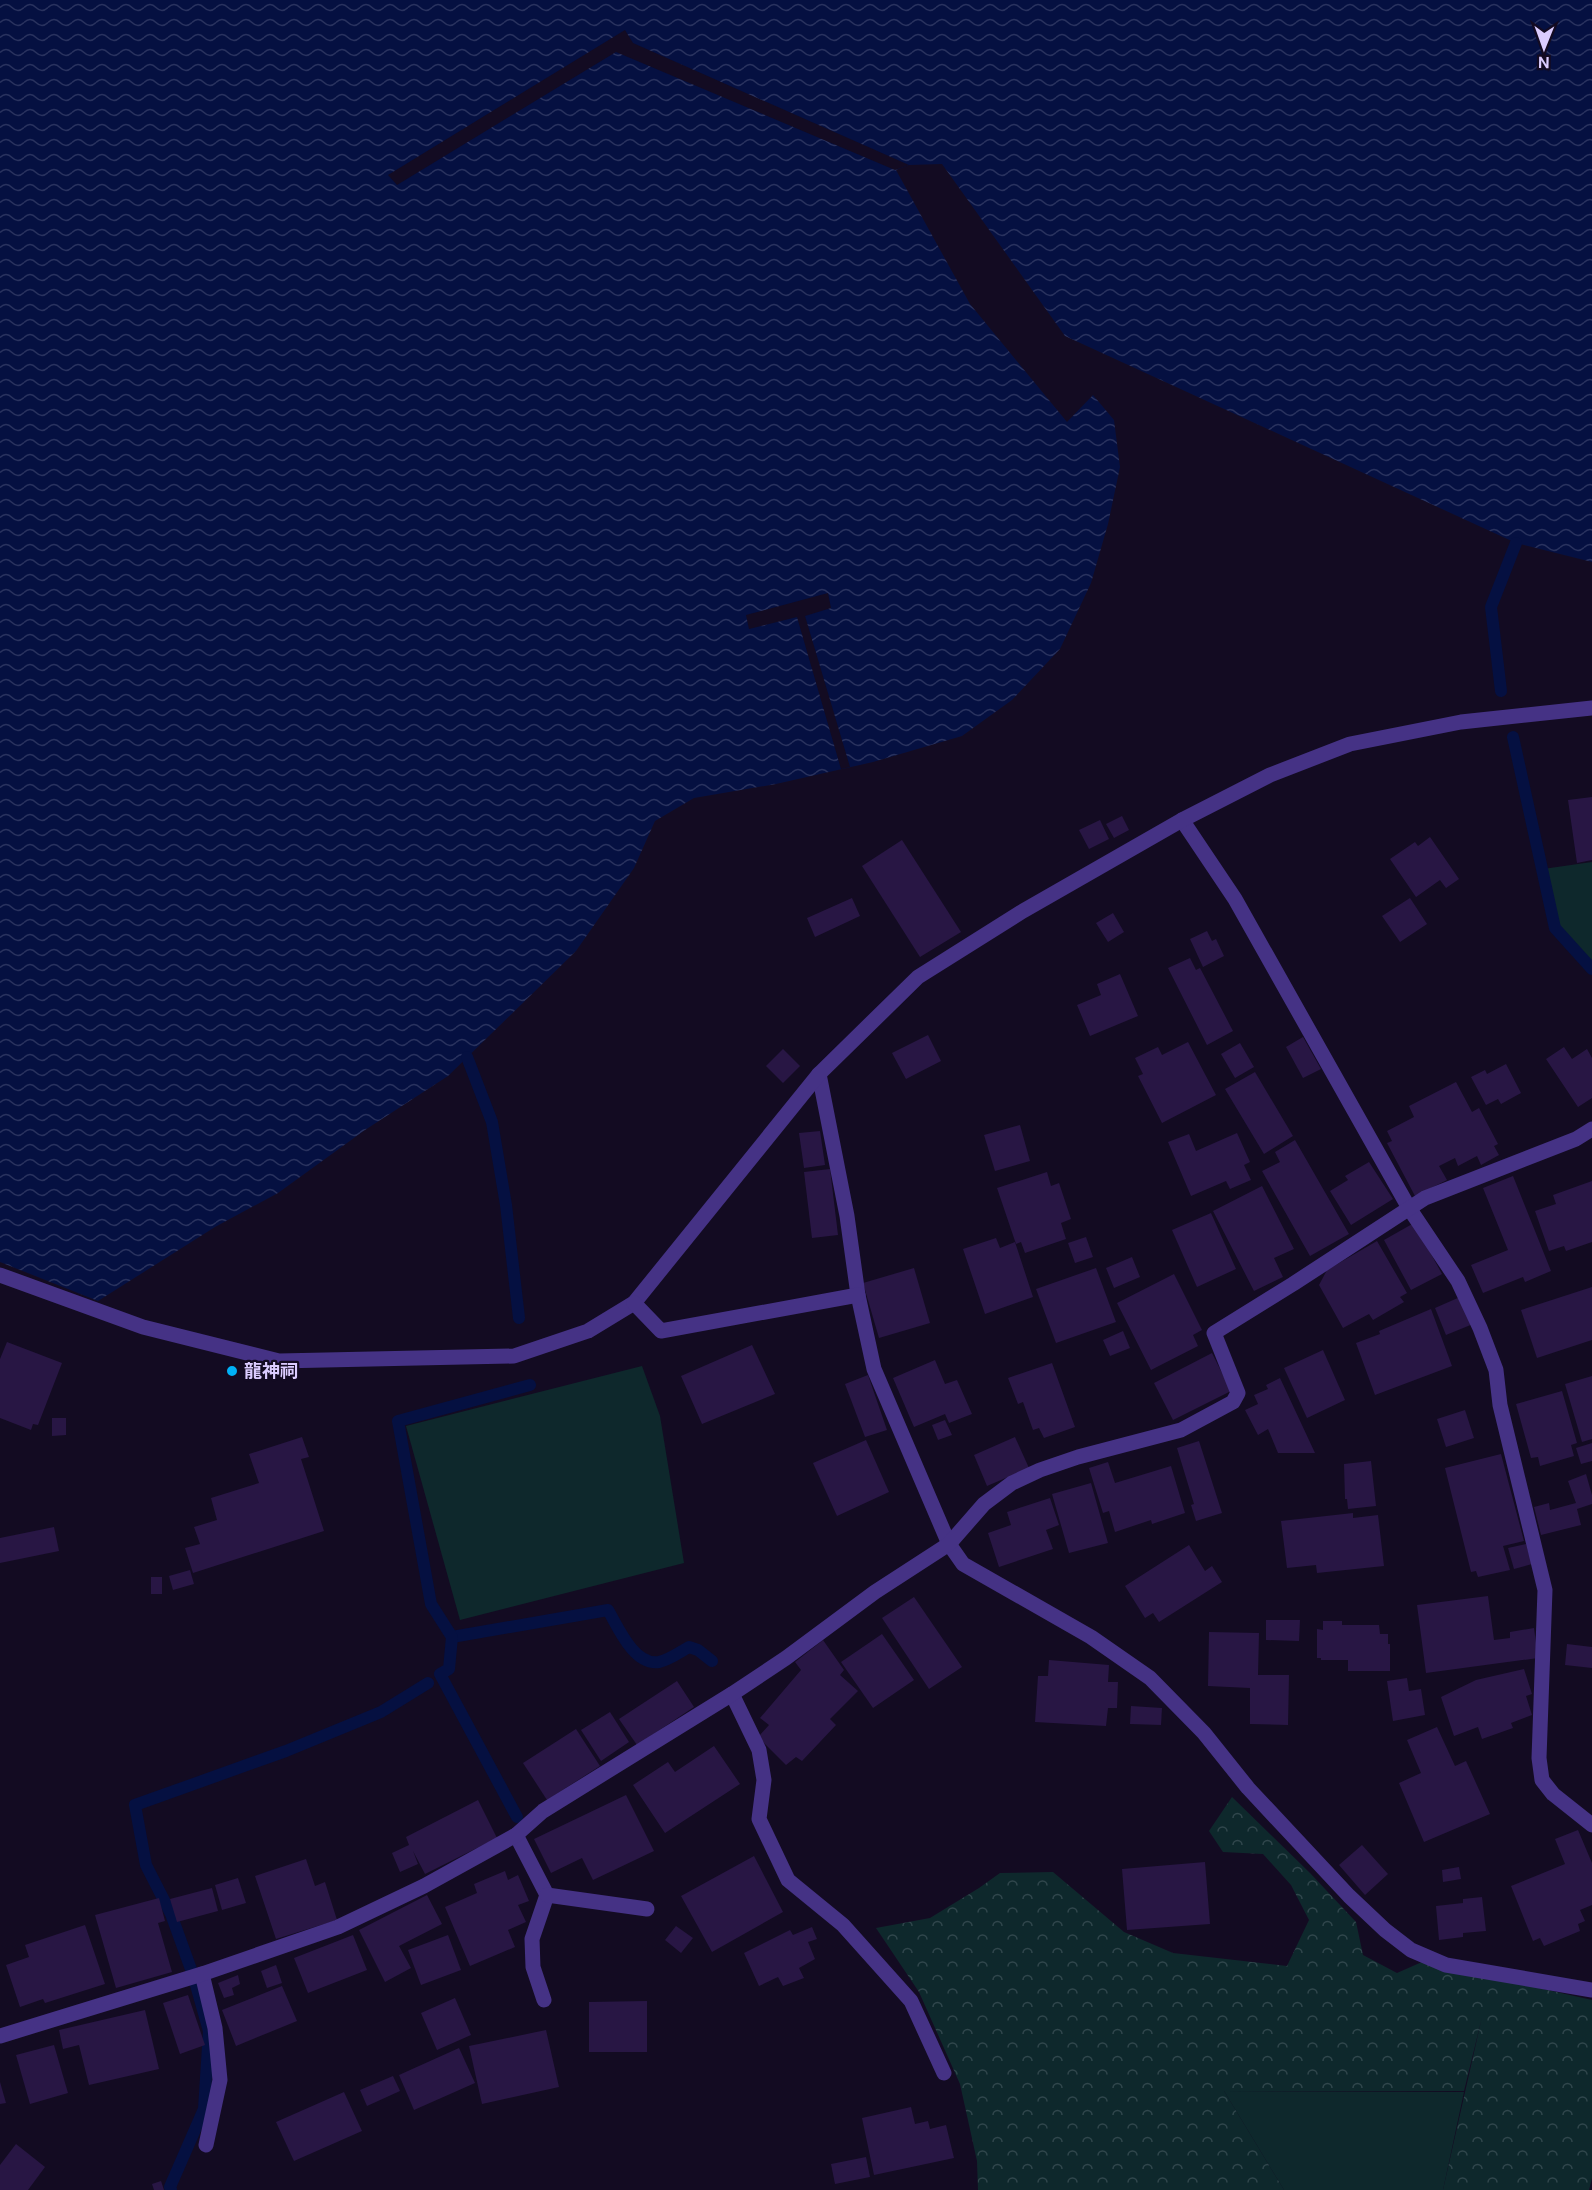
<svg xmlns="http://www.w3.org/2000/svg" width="1592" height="2190" viewBox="0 0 1592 2190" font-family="'DM Sans','Noto Sans JP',sans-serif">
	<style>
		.grass { fill: #0e282c }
		.forest { fill: url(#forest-crowns) }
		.water { fill: url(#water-waves) }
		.pier { fill: #130b22 }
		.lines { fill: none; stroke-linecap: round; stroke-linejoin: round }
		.stream { stroke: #051041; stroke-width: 12 }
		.building { fill: #281644 }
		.service { stroke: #453285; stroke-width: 15 }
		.minor { stroke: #453285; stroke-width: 15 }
		.poi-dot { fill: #00b1f7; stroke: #130b22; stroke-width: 2 }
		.labels { text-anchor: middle; stroke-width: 4.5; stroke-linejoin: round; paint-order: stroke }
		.poi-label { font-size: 18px; font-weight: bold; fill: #dbccff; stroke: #130b22; text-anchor: start }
	</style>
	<defs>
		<pattern id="forest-crowns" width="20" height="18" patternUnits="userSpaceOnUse" patternTransform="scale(1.5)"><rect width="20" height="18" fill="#0e282c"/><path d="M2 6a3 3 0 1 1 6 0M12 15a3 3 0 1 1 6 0" fill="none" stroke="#30464c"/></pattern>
		<pattern id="water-waves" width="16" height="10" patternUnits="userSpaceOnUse" patternTransform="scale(1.5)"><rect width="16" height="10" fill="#051041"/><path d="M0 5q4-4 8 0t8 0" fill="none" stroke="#29325e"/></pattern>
	</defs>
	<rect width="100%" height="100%" fill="#130b22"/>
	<!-- grass -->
	<g class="grass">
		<path d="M 1592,862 L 1592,969 L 1555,928 L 1543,869 Z"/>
		<path d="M 642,1366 L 660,1416 L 684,1563 L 460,1620 L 406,1426 Z"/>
		<path d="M 1224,2091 L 1464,2092 L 1443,2190 L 1284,2190 Z"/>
	</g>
	<!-- forest -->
	<path class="forest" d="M 1232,1797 L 1310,1873 L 1356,1922 L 1363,1955 L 1397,1973 L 1422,1962 L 1592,2000 L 1592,2178 L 1589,2190 L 1443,2190 L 1482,2017 L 1464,2091 L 1224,2091 L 1284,2190 L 978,2190 L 977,2161 L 960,2084 L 919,1992 L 876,1928 L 930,1918 L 979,1888 L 1000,1873 L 1053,1872 L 1124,1932 L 1173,1953 L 1287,1966 L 1309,1920 L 1291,1885 L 1263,1854 L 1223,1852 L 1209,1831 Z"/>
	<!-- water -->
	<path class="water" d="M 0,0 L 1592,0 L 1592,562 L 1516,543 L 1065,336 L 942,164 L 909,165 L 896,170 L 970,304 L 1067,422 L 1093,395 L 1114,420 L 1120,467 L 1108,524 L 1091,583 L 1060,649 L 1012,700 L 962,736 L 873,762 L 776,784 L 694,798 L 655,821 L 634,868 L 576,951 L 448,1076 L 365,1130 L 278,1193 L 215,1227 L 98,1301 L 0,1262 Z"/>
	<!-- pier -->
	<g class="pier">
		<path d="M 625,30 L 633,43 L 909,165 L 895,170 L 616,52 L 397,185 L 388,175 Z"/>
		<path d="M 828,593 L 831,608 L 805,616 L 850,767 L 841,769 L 797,617 L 749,629 L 746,615 Z"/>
	</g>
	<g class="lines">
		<!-- stream -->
		<g class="stream">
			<path d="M 1501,691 L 1491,607 L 1516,543"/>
			<path d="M 1513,737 L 1555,928 L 1592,969"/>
			<path d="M 467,1057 L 492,1122 L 506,1205 L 519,1318"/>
			<path d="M 452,1637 L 608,1610 C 618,1627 634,1666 659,1662 C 669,1660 680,1652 689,1647 L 698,1650 L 712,1661"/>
			<path d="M 517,1817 L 440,1674 L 449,1669 L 452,1637 L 431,1604 L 398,1421 L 530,1385"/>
			<path d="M 192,1972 L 171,1914 L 146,1865 L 135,1805 L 286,1751 L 381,1712 L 428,1683"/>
			<path d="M 171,2190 L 170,2187 L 204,2109 L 209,2031 L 196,1985"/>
		</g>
	</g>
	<!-- building -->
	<g class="building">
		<path d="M 1592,797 L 1592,860 L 1577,863 L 1568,800 Z"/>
		<path d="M 1122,816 L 1129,830 L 1114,838 L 1106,824 Z"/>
		<path d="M 1100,820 L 1109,839 L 1089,849 L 1079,830 Z"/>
		<path d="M 1430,837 L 1459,879 L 1446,888 L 1440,880 L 1416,897 L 1390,859 L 1415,842 L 1418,846 Z"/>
		<path d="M 902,840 L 961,932 L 920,957 L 862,866 Z"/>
		<path d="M 852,898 L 860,916 L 815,937 L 807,918 Z"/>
		<path d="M 1410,898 L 1427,924 L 1400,942 L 1382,916 Z"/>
		<path d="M 1113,913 L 1124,932 L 1108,942 L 1096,923 Z"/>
		<path d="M 1207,931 L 1212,941 L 1216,939 L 1224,956 L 1203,967 L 1190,939 Z"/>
		<path d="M 1190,958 L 1196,970 L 1200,968 L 1233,1031 L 1207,1045 L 1168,968 Z"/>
		<path d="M 1120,974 L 1138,1016 L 1090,1036 L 1077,1005 L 1101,995 L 1097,984 Z"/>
		<path d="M 928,1035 L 941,1061 L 906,1079 L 892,1053 Z"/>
		<path d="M 1303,1037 L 1321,1069 L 1303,1078 L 1286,1047 Z"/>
		<path d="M 1188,1042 L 1216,1095 L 1162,1123 L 1138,1076 L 1143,1074 L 1135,1058 L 1158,1047 L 1162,1055 Z"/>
		<path d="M 1240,1043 L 1254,1067 L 1235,1078 L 1221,1054 Z"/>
		<path d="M 1564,1047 L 1572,1059 L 1587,1049 L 1592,1058 L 1592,1098 L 1578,1107 L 1546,1059 Z"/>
		<path d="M 783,1049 L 800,1066 L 783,1083 L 766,1066 Z"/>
		<path d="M 1506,1064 L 1521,1093 L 1501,1104 L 1498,1099 L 1486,1105 L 1471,1077 L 1485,1070 L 1487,1074 Z"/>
		<path d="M 1255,1072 L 1293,1136 L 1264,1154 L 1225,1089 Z"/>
		<path d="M 1456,1082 L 1472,1112 L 1479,1108 L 1498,1144 L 1494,1146 L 1499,1155 L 1481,1165 L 1477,1156 L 1458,1166 L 1455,1158 L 1439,1166 L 1447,1180 L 1415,1196 L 1387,1143 L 1392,1141 L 1387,1131 L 1414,1117 L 1409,1106 Z"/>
		<path d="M 1020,1125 L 1030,1161 L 995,1171 L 984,1135 Z"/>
		<path d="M 820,1131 L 825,1165 L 804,1168 L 799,1133 Z"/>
		<path d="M 1237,1133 L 1250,1162 L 1244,1165 L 1251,1180 L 1230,1189 L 1226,1181 L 1191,1196 L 1168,1142 L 1189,1134 L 1196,1151 Z"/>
		<path d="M 1295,1140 L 1349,1234 L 1310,1256 L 1262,1171 L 1280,1162 L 1275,1152 Z"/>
		<path d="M 1369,1162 L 1393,1199 L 1351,1225 L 1330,1191 L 1348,1180 L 1345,1176 Z"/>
		<path d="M 830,1169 L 838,1235 L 812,1238 L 804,1172 Z"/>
		<path d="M 1047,1172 L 1051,1186 L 1059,1183 L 1071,1219 L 1061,1223 L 1066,1239 L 1025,1253 L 1021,1242 L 1016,1244 L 997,1188 Z"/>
		<path d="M 1513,1176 L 1551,1271 L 1525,1282 L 1523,1277 L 1483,1293 L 1471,1265 L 1508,1250 L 1483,1188 Z"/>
		<path d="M 1592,1181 L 1592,1242 L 1566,1251 L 1564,1246 L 1549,1251 L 1535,1211 L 1556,1204 L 1553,1195 Z"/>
		<path d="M 1262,1186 L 1294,1249 L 1274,1258 L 1283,1277 L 1254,1291 L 1213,1211 Z"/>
		<path d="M 1211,1213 L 1236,1269 L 1197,1287 L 1172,1230 Z"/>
		<path d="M 1414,1223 L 1442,1274 L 1411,1290 L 1384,1240 Z"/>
		<path d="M 1086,1237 L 1093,1257 L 1075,1263 L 1068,1243 Z"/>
		<path d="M 996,1238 L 1000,1248 L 1015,1242 L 1033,1297 L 985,1314 L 963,1249 Z"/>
		<path d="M 1377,1241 L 1407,1293 L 1400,1297 L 1404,1302 L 1373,1320 L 1369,1314 L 1343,1328 L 1319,1285 L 1327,1270 Z"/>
		<path d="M 1132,1257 L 1140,1277 L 1114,1288 L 1106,1268 Z"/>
		<path d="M 914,1268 L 930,1323 L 879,1338 L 863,1283 Z"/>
		<path d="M 1096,1268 L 1116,1322 L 1056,1343 L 1036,1289 Z"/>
		<path d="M 1174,1274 L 1202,1330 L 1193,1335 L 1198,1346 L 1151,1370 L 1117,1303 Z"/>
		<path d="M 1592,1287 L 1592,1340 L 1537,1358 L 1521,1310 Z"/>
		<path d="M 1460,1297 L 1473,1324 L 1446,1335 L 1435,1308 Z"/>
		<path d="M 1431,1309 L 1452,1366 L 1375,1395 L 1356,1343 L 1380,1334 L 1379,1331 Z"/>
		<path d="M 1123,1331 L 1130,1348 L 1110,1356 L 1103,1340 Z"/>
		<path d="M 7,1342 L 62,1363 L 38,1425 L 33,1424 L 31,1430 L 0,1418 L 0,1359 Z"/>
		<path d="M 752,1345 L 775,1394 L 702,1424 L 681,1376 Z"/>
		<path d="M 1323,1350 L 1345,1400 L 1307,1418 L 1284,1368 Z"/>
		<path d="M 1212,1353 L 1231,1391 L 1173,1420 L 1154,1383 Z"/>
		<path d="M 935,1360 L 945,1384 L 957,1380 L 972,1414 L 949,1423 L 945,1414 L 914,1427 L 893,1378 Z"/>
		<path d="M 1052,1363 L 1075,1427 L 1044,1438 L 1039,1428 L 1033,1430 L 1023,1402 L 1018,1404 L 1008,1378 Z"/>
		<path d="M 868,1375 L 887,1430 L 865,1437 L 845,1384 Z"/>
		<path d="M 1592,1376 L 1592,1439 L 1582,1442 L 1565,1384 Z"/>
		<path d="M 1280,1378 L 1315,1453 L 1278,1453 L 1268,1429 L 1258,1435 L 1245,1410 L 1258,1404 L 1254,1395 L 1268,1389 L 1266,1385 Z"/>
		<path d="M 1562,1391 L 1577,1443 L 1571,1445 L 1574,1456 L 1540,1466 L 1538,1457 L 1531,1458 L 1516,1404 Z"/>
		<path d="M 1465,1410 L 1474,1438 L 1446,1447 L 1437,1419 Z"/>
		<path d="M 52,1418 L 66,1418 L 66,1435 L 52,1436 Z"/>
		<path d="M 945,1420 L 952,1435 L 938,1440 L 932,1425 Z"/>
		<path d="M 302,1437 L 309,1457 L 301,1459 L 324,1531 L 193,1573 L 185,1548 L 200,1544 L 194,1527 L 217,1520 L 211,1498 L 259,1483 L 249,1454 Z"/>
		<path d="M 1015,1437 L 1029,1468 L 987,1486 L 974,1455 Z"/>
		<path d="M 866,1440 L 889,1492 L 837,1516 L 813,1463 Z"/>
		<path d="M 1199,1441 L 1222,1513 L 1196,1521 L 1191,1505 L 1194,1504 L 1177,1448 Z"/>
		<path d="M 1592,1443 L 1592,1461 L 1581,1464 L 1576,1448 Z"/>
		<path d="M 1501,1454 L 1524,1541 L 1503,1546 L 1510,1570 L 1478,1577 L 1476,1571 L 1471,1572 L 1445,1468 Z"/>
		<path d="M 1371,1461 L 1376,1506 L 1348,1509 L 1347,1499 L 1345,1499 L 1344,1464 Z"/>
		<path d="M 1108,1462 L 1115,1483 L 1171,1466 L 1185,1513 L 1152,1524 L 1151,1520 L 1115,1532 L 1109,1511 L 1103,1513 L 1089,1468 Z"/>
		<path d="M 1586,1474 L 1592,1495 L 1592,1504 L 1577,1509 L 1581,1525 L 1541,1535 L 1534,1507 L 1549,1503 L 1550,1510 L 1576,1503 L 1568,1481 Z"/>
		<path d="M 1091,1483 L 1108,1543 L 1069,1553 L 1052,1494 Z"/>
		<path d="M 1050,1498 L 1059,1525 L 1046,1530 L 1053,1549 L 999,1567 L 988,1533 L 1011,1525 L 1007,1512 Z"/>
		<path d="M 1353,1513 L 1353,1518 L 1378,1515 L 1384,1566 L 1317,1573 L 1316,1565 L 1287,1568 L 1281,1521 Z"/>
		<path d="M 54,1527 L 59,1551 L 0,1563 L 0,1538 Z"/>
		<path d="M 1526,1544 L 1532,1564 L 1514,1569 L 1508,1548 Z"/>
		<path d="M 1189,1545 L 1205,1571 L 1212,1566 L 1222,1582 L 1159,1622 L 1153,1613 L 1145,1618 L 1125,1586 Z"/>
		<path d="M 190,1570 L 194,1584 L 173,1590 L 169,1576 Z"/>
		<rect x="151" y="1577" width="11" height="17"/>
		<path d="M 1488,1596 L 1494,1640 L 1510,1638 L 1510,1632 L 1534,1628 L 1538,1658 L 1426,1673 L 1417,1605 Z"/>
		<path d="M 914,1597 L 962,1667 L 929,1689 L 882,1618 Z"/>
		<path d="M 1266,1620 L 1300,1620 L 1299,1641 L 1266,1640 Z"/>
		<path d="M 1323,1621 L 1342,1621 L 1342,1625 L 1379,1625 L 1380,1634 L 1388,1634 L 1388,1644 L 1390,1644 L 1390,1671 L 1348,1671 L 1348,1660 L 1321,1660 L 1321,1658 L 1317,1658 L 1317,1629 L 1323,1630 Z"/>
		<path d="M 1209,1632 L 1259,1633 L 1258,1675 L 1289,1675 L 1288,1725 L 1250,1724 L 1250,1688 L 1208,1686 Z"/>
		<path d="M 882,1634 L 914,1680 L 873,1708 L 841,1662 Z"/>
		<path d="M 823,1640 L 844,1670 L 840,1675 L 858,1691 L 830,1719 L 836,1725 L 802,1761 L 796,1757 L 786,1765 L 758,1737 L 769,1725 L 760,1718 L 801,1670 L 795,1662 Z"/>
		<path d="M 1567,1644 L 1592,1647 L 1592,1668 L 1565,1665 Z"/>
		<path d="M 1049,1660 L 1109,1665 L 1108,1682 L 1118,1682 L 1117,1708 L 1108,1708 L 1106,1726 L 1035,1722 L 1038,1676 L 1048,1676 Z"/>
		<path d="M 1524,1669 L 1532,1694 L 1526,1696 L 1532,1715 L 1511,1723 L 1513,1728 L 1482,1739 L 1478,1727 L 1454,1736 L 1441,1697 L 1476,1680 Z"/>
		<path d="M 1407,1678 L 1409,1691 L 1421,1689 L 1425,1715 L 1393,1721 L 1387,1681 Z"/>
		<path d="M 677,1681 L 694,1707 L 637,1745 L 619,1719 Z"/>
		<path d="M 1131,1706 L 1162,1708 L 1161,1725 L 1130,1724 Z"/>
		<path d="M 610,1712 L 629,1742 L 601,1761 L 581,1730 Z"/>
		<path d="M 1437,1727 L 1455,1766 L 1466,1761 L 1490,1814 L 1424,1842 L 1399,1783 L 1421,1773 L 1407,1740 Z"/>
		<path d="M 576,1729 L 600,1766 L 547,1800 L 523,1763 Z"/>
		<path d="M 714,1746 L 740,1784 L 665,1833 L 633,1785 L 668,1762 L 675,1772 Z"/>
		<path d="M 626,1795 L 654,1851 L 593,1880 L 582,1858 L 551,1873 L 534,1839 Z"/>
		<path d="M 478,1800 L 497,1838 L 425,1874 L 413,1851 L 418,1864 L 400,1872 L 392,1853 L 409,1845 L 406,1837 Z"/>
		<path d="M 1578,1830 L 1592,1863 L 1592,1905 L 1580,1910 L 1585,1921 L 1578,1924 L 1580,1931 L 1544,1946 L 1540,1938 L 1533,1941 L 1511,1886 L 1565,1864 L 1555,1839 Z"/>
		<path d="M 1362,1845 L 1388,1874 L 1365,1895 L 1339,1865 Z"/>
		<path d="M 754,1856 L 783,1912 L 712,1952 L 681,1896 Z"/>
		<path d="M 306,1859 L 315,1886 L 325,1882 L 337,1920 L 276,1939 L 255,1876 Z"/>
		<path d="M 1205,1862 L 1210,1924 L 1127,1930 L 1122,1869 Z"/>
		<path d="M 1459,1867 L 1461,1879 L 1443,1882 L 1442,1870 Z"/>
		<path d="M 505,1871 L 508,1880 L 518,1875 L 529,1901 L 518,1905 L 526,1922 L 508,1930 L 515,1947 L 470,1966 L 445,1907 L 477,1893 L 474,1884 Z"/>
		<path d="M 238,1878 L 246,1903 L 222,1910 L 215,1885 Z"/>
		<path d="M 212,1888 L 218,1911 L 177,1922 L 170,1899 Z"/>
		<path d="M 427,1895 L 442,1924 L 399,1946 L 411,1968 L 385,1982 L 359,1930 Z"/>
		<path d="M 1482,1897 L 1486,1931 L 1463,1933 L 1463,1937 L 1439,1940 L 1436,1906 L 1463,1903 L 1463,1899 Z"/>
		<path d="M 159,1898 L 165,1921 L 158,1923 L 172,1972 L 116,1988 L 95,1915 Z"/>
		<path d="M 85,1925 L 105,1984 L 45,2003 L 43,1999 L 20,2007 L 6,1965 L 29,1957 L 25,1945 Z"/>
		<path d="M 676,1926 L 693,1938 L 681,1953 L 665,1940 Z"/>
		<path d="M 812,1927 L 817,1939 L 808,1942 L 815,1959 L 799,1968 L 804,1978 L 783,1986 L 778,1977 L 759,1986 L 744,1953 L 790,1930 L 793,1935 Z"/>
		<path d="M 353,1935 L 367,1970 L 308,1993 L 294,1958 Z"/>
		<path d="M 448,1935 L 461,1970 L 421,1985 L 408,1950 Z"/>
		<path d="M 276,1965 L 282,1983 L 267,1988 L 261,1971 Z"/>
		<path d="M 238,1975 L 240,1984 L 232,1988 L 234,1995 L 224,1998 L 218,1983 Z"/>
		<path d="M 282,1986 L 297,2021 L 236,2046 L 222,2010 Z"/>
		<path d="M 188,1995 L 205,2045 L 180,2054 L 163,2003 Z"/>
		<path d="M 455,1998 L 471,2035 L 437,2050 L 421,2013 Z"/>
		<path d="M 647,2001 L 647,2052 L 589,2052 L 589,2002 Z"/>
		<path d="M 145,2010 L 159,2069 L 89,2085 L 79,2045 L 63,2049 L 59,2030 Z"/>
		<path d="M 546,2030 L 559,2087 L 482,2104 L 469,2046 Z"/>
		<path d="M 54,2045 L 68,2093 L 30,2104 L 16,2055 Z"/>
		<path d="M 459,2048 L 475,2083 L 414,2110 L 399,2075 Z"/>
		<path d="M 393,2076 L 400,2091 L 367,2106 L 360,2090 Z"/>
		<path d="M 0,2082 L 6,2103 L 0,2104 Z"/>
		<path d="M 344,2092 L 362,2131 L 294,2161 L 276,2122 Z"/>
		<path d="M 911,2107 L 915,2124 L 928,2121 L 930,2129 L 946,2125 L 954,2158 L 874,2175 L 862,2118 Z"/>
		<path d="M 16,2144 L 45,2167 L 28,2190 L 0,2190 L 0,2165 Z"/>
		<path d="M 866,2157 L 870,2177 L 835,2184 L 831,2164 Z"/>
		<path d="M 161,2181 L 164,2190 L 154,2190 L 152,2184 Z"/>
	</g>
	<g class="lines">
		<!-- service -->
		<g class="service">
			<path d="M 732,1694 L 759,1750 L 764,1780 L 759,1819 L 788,1880 L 843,1925 L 911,2001 L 944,2073"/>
			<path d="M 516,1835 L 547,1895 L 532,1939 L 533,1967 L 544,2000"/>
			<path d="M 547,1895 L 647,1909"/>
			<path d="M 202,1974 L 215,2028 L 220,2080 L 206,2145"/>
		</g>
		<!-- minor -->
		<g class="minor">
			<path d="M 1182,820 L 1235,899 L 1409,1208 L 1458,1281 L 1480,1328 L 1496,1370 L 1500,1405 L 1545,1590 L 1539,1758 L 1542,1780 L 1553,1794 L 1592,1825"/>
			<path d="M 819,1074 L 847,1216 L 858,1295 L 874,1369 L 949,1544 L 963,1564 L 1091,1637 L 1150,1678 L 1204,1733 L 1248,1788 L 1349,1896 L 1385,1930 L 1411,1950 L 1446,1965 L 1592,1990"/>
			<path d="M 0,1275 L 143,1327 L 279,1361 L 514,1356 L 588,1331 L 634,1303 L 819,1074 L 918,977 L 1023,911 L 1182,820 L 1270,775 L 1350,744 L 1461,722 L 1592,708"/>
			<path d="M 634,1303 L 661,1331 L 858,1295"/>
			<path d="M 0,2036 L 202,1974 L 338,1927 L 424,1886 L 516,1835 L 543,1811 L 732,1694 L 786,1658 L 875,1592 L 949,1544 L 984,1504 L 1012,1483 L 1040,1470 L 1078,1457 L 1181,1430 L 1233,1402 L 1238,1393 L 1214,1333 L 1293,1284 L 1425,1198 L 1576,1139 L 1592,1129"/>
		</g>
	</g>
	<!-- markers -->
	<circle class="poi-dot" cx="232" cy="1371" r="6"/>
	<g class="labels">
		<!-- poi labels -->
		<g class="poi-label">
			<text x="244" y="1377">龍神祠</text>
		</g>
	</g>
	<!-- north arrow -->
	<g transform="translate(1544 48) rotate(181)" stroke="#130b22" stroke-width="4.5" paint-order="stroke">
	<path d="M0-4.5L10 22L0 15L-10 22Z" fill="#dbccff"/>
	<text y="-9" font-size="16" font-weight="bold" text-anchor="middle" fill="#dbccff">N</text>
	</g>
</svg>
